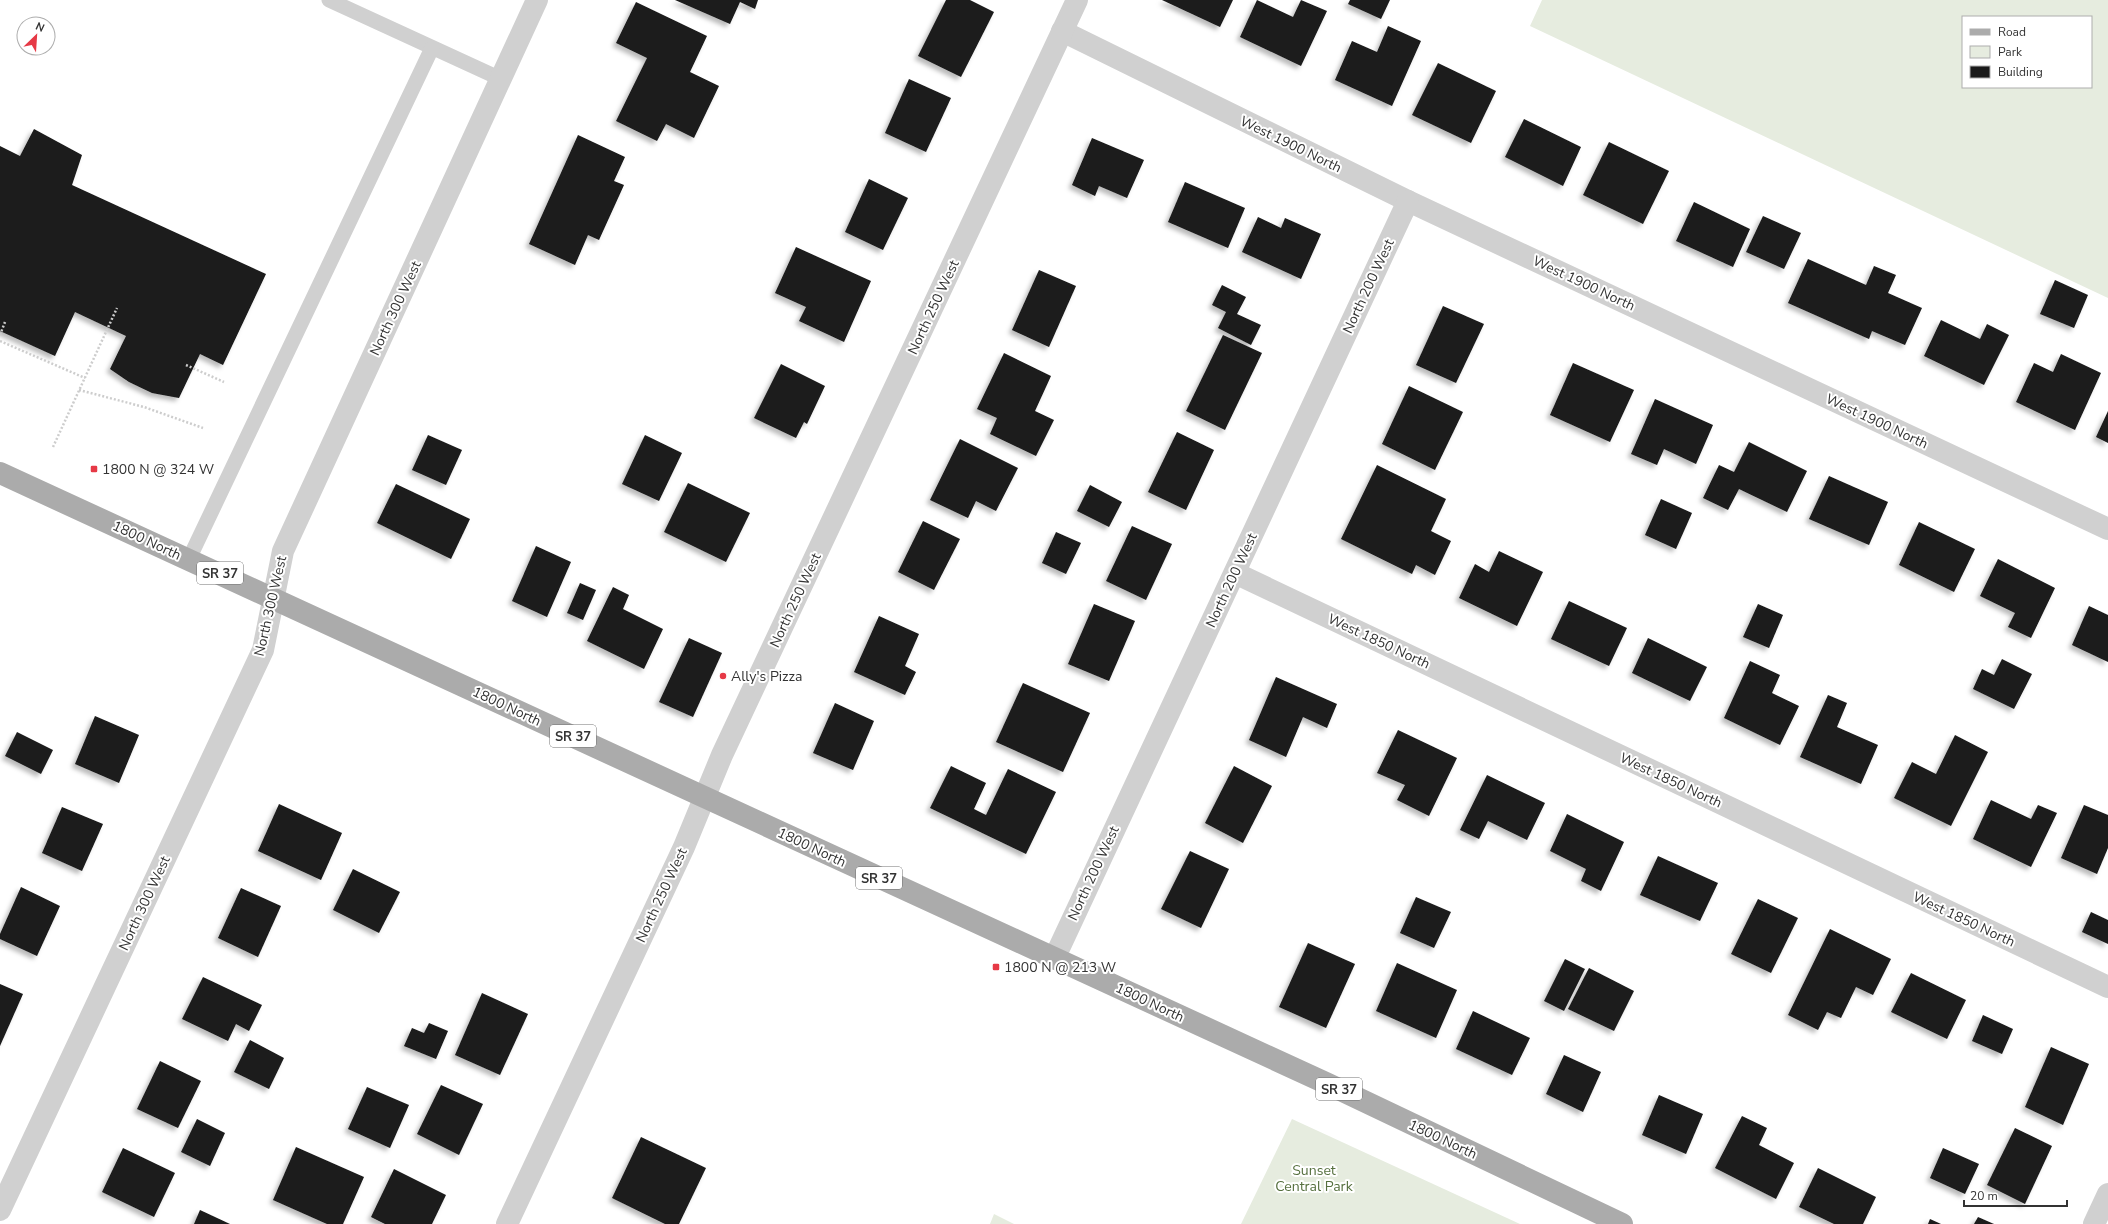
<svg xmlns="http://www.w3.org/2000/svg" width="2108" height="1224" viewBox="0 0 2108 1224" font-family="'Nunito Sans',sans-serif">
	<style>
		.green { fill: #e6ecdf; fill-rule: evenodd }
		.building { fill: #1a1a1a; filter: url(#shadow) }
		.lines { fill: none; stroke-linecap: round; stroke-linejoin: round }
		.path { stroke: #cdcdcd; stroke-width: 2.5; stroke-dasharray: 2 2; stroke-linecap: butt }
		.service { stroke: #d0d0d0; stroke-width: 15 }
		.minor { stroke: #d0d0d0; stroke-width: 22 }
		.primary { stroke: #ababab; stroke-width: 22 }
		.poi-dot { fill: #e63946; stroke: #fff; stroke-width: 1.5 }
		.labels { text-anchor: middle; stroke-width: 4; stroke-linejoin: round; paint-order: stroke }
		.shield { fill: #fff; stroke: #707070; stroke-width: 1 }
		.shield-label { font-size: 13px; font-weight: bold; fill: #333 }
		.street-label { font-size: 14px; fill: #333; stroke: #fff }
		.poi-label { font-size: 14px; fill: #333; stroke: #fff; text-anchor: start }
		.park-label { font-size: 14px; fill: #56703f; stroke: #fff }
	</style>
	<defs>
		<filter id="shadow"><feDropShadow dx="-3.5" dy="3.5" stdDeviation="2" flood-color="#0004"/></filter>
	</defs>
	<rect width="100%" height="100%" fill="#fff"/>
	<!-- green -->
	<g class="green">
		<path d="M 1542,0 L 2108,0 L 2108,298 L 1530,26 ZM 1963,17 L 2091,17 L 2091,87 L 1963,87 Z"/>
		<path d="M 1292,1119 L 1520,1224 L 1241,1224 Z"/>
		<path d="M 994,1214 L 1014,1224 L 990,1224 Z"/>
	</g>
	<!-- building -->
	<g class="building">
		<path d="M 675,0 L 758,0 L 755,9 L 740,2 L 730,24 Z"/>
		<path d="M 946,0 L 970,0 L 994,12 L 961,77 L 918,56 Z"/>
		<path d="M 1162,0 L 1233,0 L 1220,27 Z"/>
		<path d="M 1257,0 L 1293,17 L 1301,0 L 1327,11 L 1301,66 L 1240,37 Z"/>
		<path d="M 1350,0 L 1390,0 L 1381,19 L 1348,4 Z"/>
		<path d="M 636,2 L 707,36 L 690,72 L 719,86 L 694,138 L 666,124 L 657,141 L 616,121 L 647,58 L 616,43 Z"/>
		<path d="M 1388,26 L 1421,41 L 1392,106 L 1335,80 L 1352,41 L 1377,52 Z"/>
		<path d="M 1438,63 L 1496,91 L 1471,143 L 1412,115 Z"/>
		<path d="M 909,79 L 951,98 L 926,152 L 885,133 Z"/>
		<path d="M 1524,119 L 1581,147 L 1563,186 L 1505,157 Z"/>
		<path d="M 34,129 L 82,155 L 72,185 L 266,274 L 223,365 L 200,354 L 179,398 L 152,393 L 129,382 L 110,369 L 126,336 L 75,312 L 55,356 L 0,331 L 0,146 L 20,156 Z"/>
		<path d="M 578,135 L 625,157 L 614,181 L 624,185 L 599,240 L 588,235 L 575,265 L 529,244 Z"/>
		<path d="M 1092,138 L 1144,160 L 1127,198 L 1099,186 L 1095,196 L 1072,185 Z"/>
		<path d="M 1609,142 L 1669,171 L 1643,224 L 1583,195 Z"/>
		<path d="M 869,179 L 908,198 L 883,250 L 845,232 Z"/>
		<path d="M 1185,182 L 1245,208 L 1228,248 L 1168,222 Z"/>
		<path d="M 1694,202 L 1750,229 L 1733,267 L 1676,241 Z"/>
		<path d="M 1763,216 L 1801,233 L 1784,269 L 1746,252 Z"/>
		<path d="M 1258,217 L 1281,228 L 1285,218 L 1321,234 L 1301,279 L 1242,252 Z"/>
		<path d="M 796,247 L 871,281 L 844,342 L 799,321 L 806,307 L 775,293 Z"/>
		<path d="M 1808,259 L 1866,285 L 1874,266 L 1896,275 L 1888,293 L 1922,308 L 1905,345 L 1872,331 L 1869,339 L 1788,303 Z"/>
		<path d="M 1039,270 L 1076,286 L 1049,347 L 1012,330 Z"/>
		<path d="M 2055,280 L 2088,295 L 2074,328 L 2040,314 Z"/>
		<path d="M 1222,285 L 1246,297 L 1237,314 L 1261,325 L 1251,345 L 1218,328 L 1226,312 L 1212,305 Z"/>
		<path d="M 1443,306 L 1484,324 L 1456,383 L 1416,365 Z"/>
		<path d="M 1941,320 L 1980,339 L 1987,324 L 2009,335 L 1984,385 L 1924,356 Z"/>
		<path d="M 1223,335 L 1262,353 L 1225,430 L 1186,411 Z"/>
		<path d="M 1004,353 L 1051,376 L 1035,411 L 1054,420 L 1036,456 L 990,434 L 997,418 L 977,409 Z"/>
		<path d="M 2061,354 L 2101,373 L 2075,430 L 2016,402 L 2034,363 L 2053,372 Z"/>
		<path d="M 1573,363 L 1634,390 L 1610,442 L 1550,415 Z"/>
		<path d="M 781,364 L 825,386 L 807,424 L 804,422 L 796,438 L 754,418 Z"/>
		<path d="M 1409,386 L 1463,412 L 1435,470 L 1382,444 Z"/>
		<path d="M 1655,399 L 1713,425 L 1696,464 L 1664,449 L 1657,465 L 1631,454 Z"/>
		<path d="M 2108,411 L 2108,443 L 2096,437 Z"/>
		<path d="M 1177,432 L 1214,450 L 1186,510 L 1148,492 Z"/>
		<path d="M 428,435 L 462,450 L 446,485 L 412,470 Z"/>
		<path d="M 645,435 L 682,453 L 659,501 L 622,484 Z"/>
		<path d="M 960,439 L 1018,468 L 996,511 L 976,501 L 968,518 L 930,500 Z"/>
		<path d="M 1749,442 L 1807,471 L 1787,512 L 1739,489 L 1728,510 L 1703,498 L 1719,465 L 1734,472 Z"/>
		<path d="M 1377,465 L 1446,499 L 1431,531 L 1451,541 L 1435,575 L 1416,565 L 1412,574 L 1341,539 Z"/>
		<path d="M 1829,476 L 1888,502 L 1869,545 L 1809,519 Z"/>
		<path d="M 688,483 L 750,513 L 726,562 L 664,532 Z"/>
		<path d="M 396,484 L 470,519 L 451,559 L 377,523 Z"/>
		<path d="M 1090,485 L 1122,502 L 1109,527 L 1077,511 Z"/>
		<path d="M 1661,499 L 1692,513 L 1676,549 L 1645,535 Z"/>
		<path d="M 923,521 L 960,539 L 934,590 L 898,572 Z"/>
		<path d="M 1919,522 L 1975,549 L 1954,592 L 1899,565 Z"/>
		<path d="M 1132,526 L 1172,544 L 1146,600 L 1106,581 Z"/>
		<path d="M 1056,532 L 1081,543 L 1066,574 L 1042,563 Z"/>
		<path d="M 536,546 L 571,562 L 547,617 L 512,601 Z"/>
		<path d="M 1499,551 L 1543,572 L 1517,626 L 1459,598 L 1475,564 L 1489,572 Z"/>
		<path d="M 1998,559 L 2055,588 L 2031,638 L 2008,627 L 2015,613 L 1980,596 Z"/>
		<path d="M 580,583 L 596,590 L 583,620 L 567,613 Z"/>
		<path d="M 613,587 L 629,595 L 623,609 L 663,629 L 644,669 L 587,641 Z"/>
		<path d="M 1569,601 L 1627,628 L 1609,666 L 1551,639 Z"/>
		<path d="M 1094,604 L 1135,621 L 1109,681 L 1068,664 Z"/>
		<path d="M 1758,604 L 1783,615 L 1769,648 L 1743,637 Z"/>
		<path d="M 2089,606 L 2108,615 L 2108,662 L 2072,645 Z"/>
		<path d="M 879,616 L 919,634 L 905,666 L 916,672 L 905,695 L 854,672 Z"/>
		<path d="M 689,638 L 722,653 L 693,717 L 659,702 Z"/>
		<path d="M 1648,638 L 1707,667 L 1690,701 L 1632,673 Z"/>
		<path d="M 2002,659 L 2032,674 L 2014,709 L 1973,689 L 1982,669 L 1994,675 Z"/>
		<path d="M 1750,661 L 1780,675 L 1772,693 L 1799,706 L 1780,745 L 1724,718 Z"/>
		<path d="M 1276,677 L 1337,704 L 1327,728 L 1303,717 L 1286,757 L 1249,740 Z"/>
		<path d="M 1023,683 L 1090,713 L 1063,772 L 996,742 Z"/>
		<path d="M 1828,695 L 1847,703 L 1837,727 L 1878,745 L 1861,784 L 1800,757 Z"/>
		<path d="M 835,703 L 874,721 L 853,770 L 813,753 Z"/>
		<path d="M 95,716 L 139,735 L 119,783 L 75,764 Z"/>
		<path d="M 1398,730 L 1457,758 L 1429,816 L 1397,800 L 1405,785 L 1377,773 Z"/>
		<path d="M 17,732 L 53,750 L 41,774 L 5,756 Z"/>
		<path d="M 1955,735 L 1988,752 L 1951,826 L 1894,798 L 1912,762 L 1936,774 Z"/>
		<path d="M 951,766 L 986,783 L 974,809 L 986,815 L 1008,769 L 1056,792 L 1026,854 L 930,808 Z"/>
		<path d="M 1234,766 L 1272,786 L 1243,843 L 1205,823 Z"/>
		<path d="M 1487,775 L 1545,803 L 1527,840 L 1488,821 L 1479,839 L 1460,830 Z"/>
		<path d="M 1991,800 L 2031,819 L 2038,805 L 2057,813 L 2031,867 L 1973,839 Z"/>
		<path d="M 279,804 L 342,833 L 321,880 L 258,851 Z"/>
		<path d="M 2084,805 L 2108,815 L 2108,848 L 2097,874 L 2061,858 Z"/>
		<path d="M 62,807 L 103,824 L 82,871 L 42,853 Z"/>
		<path d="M 1567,814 L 1624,842 L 1601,891 L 1581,881 L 1586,869 L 1550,851 Z"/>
		<path d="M 1190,851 L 1229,869 L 1201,928 L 1161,909 Z"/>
		<path d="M 1658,856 L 1718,883 L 1700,921 L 1640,895 Z"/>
		<path d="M 353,869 L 400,892 L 379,933 L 333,910 Z"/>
		<path d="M 21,887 L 60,906 L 37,956 L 0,939 L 0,934 Z"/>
		<path d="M 241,888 L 281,906 L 258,957 L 218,938 Z"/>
		<path d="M 1416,897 L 1451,912 L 1434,948 L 1400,933 Z"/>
		<path d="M 1758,899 L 1798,918 L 1771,973 L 1731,954 Z"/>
		<path d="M 2091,912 L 2108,920 L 2108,944 L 2082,932 Z"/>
		<path d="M 1830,929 L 1891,959 L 1873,995 L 1856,987 L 1841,1018 L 1827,1012 L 1818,1030 L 1788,1015 Z"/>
		<path d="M 1308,943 L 1355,964 L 1326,1028 L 1279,1007 Z"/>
		<path d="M 1565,959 L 1585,969 L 1564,1011 L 1544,1001 Z"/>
		<path d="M 1397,963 L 1457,990 L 1436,1038 L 1376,1011 Z"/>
		<path d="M 1589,968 L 1634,991 L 1614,1031 L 1568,1009 Z"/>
		<path d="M 1911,973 L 1966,1000 L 1947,1039 L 1891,1012 Z"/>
		<path d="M 203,977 L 262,1005 L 249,1031 L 236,1024 L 228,1041 L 182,1019 Z"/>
		<path d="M 0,984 L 23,994 L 0,1046 Z"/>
		<path d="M 482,993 L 528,1014 L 500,1075 L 455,1055 Z"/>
		<path d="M 1473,1011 L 1530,1038 L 1512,1075 L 1456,1049 Z"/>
		<path d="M 1983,1015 L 2013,1029 L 2002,1054 L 1972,1041 Z"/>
		<path d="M 429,1023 L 448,1031 L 436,1059 L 404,1046 L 412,1028 L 424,1033 Z"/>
		<path d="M 250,1040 L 284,1058 L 269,1089 L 234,1072 Z"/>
		<path d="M 2051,1047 L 2089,1064 L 2063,1125 L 2025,1107 Z"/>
		<path d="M 1564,1055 L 1601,1072 L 1583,1112 L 1546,1094 Z"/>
		<path d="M 160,1061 L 201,1081 L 178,1128 L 137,1109 Z"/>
		<path d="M 441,1085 L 483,1104 L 459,1155 L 417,1134 Z"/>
		<path d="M 367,1087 L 409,1105 L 390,1148 L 348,1129 Z"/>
		<path d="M 1659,1095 L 1703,1114 L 1686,1154 L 1642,1135 Z"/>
		<path d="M 1742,1116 L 1767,1128 L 1759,1145 L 1794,1163 L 1776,1199 L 1715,1168 Z"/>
		<path d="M 197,1119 L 225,1133 L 210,1166 L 181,1152 Z"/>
		<path d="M 2015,1128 L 2052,1146 L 2025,1204 L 1987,1185 Z"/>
		<path d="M 641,1137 L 706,1168 L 679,1224 L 665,1224 L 612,1198 Z"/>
		<path d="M 296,1147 L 364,1177 L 343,1224 L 327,1224 L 273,1200 Z"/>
		<path d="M 123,1148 L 175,1173 L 154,1217 L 102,1192 Z"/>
		<path d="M 1943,1148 L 1979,1164 L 1965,1194 L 1930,1178 Z"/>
		<path d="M 1818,1168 L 1876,1197 L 1863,1224 L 1834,1224 L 1799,1207 Z"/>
		<path d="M 394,1169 L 446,1195 L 432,1224 L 385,1224 L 371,1217 Z"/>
		<path d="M 200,1210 L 230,1224 L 194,1224 Z"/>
		<path d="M 1978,1217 L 1994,1224 L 1974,1224 Z"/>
		<path d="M 1930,1219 L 1941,1224 L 1928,1224 Z"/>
	</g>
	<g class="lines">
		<!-- path -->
		<g class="path">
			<path d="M 0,335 L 5,322"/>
			<path d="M 0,341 L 85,378"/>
			<path d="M 186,365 L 224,382"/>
			<path d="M 79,390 L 144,407 L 203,428"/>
			<path d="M 53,447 L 117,308"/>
		</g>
		<!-- service -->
		<g class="service">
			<path d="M 329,0 L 501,79"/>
			<path d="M 189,559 L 432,48"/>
		</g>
		<!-- minor -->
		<g class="minor">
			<path d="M 1062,31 L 1408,201 L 2108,529"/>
			<path d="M 1235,573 L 2108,987"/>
			<path d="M 1054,959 L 1408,201"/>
			<path d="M 0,1210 L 263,650 L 283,551 L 537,0"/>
			<path d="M 507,1224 L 684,847 L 722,755 L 1077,0"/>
			<path d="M 2094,1224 L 2108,1194"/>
		</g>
		<!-- primary -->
		<path class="primary" d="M 0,473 L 1328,1084 L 1622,1224"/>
	</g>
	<!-- markers -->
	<g class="poi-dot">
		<rect x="90" y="465" width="8" height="8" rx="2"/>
		<circle cx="723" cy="676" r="4"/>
		<rect x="992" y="963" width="8" height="8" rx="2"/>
	</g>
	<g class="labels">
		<!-- shield labels -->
		<g class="shield">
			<rect x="197" y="562" width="46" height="22" rx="3"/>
			<rect x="550" y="725" width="46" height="22" rx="3"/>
			<rect x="856" y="867" width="46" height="22" rx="3"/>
			<rect x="1316" y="1078" width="46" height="22" rx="3"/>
		</g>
		<g class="shield-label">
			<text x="220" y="578">SR 37</text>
			<text x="573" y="741">SR 37</text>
			<text x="879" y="883">SR 37</text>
			<text x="1339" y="1094">SR 37</text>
		</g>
		<!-- street labels -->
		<g class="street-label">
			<text transform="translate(1291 144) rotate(26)" y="5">West 1900 North</text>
			<text transform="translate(1584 283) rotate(25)" y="5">West 1900 North</text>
			<text transform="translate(1368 286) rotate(-65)" y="5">North 200 West</text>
			<text transform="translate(933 307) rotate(-65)" y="5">North 250 West</text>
			<text transform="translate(395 308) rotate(-65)" y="5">North 300 West</text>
			<text transform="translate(1877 421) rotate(25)" y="5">West 1900 North</text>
			<text transform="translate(147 540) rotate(25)" y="5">1800 North</text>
			<text transform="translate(1231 580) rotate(-65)" y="5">North 200 West</text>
			<text transform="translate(795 600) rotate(-65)" y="5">North 250 West</text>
			<text transform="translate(270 606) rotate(-77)" y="5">North 300 West</text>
			<text transform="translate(1379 641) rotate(25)" y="5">West 1850 North</text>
			<text transform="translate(507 706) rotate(25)" y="5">1800 North</text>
			<text transform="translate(1671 780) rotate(25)" y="5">West 1850 North</text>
			<text transform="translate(812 847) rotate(25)" y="5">1800 North</text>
			<text transform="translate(1093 873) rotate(-65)" y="5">North 200 West</text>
			<text transform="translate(661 895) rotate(-65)" y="5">North 250 West</text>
			<text transform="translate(144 903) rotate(-65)" y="5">North 300 West</text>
			<text transform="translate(1964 919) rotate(25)" y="5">West 1850 North</text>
			<text transform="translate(1150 1002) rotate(25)" y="5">1800 North</text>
			<text transform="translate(1443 1139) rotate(25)" y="5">1800 North</text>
		</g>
		<!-- poi labels -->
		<g class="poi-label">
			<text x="102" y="474">1800 N @ 324 W</text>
			<text x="731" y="681">Ally's Pizza</text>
			<text x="1004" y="972">1800 N @ 213 W</text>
		</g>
		<!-- park labels -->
		<g class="park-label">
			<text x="1314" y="1175">Sunset<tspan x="1314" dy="16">Central Park</tspan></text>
		</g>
	</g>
	<!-- legend -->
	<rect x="1962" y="16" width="130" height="72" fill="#ffffff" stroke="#adadad"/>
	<rect x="1970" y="29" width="20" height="6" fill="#ababab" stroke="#adadad"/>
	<text x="1998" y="36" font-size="12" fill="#333333">Road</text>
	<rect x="1970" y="46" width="20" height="12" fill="#e6ecdf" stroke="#adadad"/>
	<text x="1998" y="56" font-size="12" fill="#333333">Park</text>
	<rect x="1970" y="66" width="20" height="12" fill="#1a1a1a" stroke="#adadad"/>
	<text x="1998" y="76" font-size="12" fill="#333333">Building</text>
	<!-- north arrow -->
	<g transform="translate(36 36) rotate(25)"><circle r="19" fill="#ffffff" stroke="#adadad"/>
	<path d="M0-3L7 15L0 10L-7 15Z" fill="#e63946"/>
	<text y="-6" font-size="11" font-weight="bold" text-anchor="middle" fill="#333333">N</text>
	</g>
	<!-- scale -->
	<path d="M1964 1200v6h103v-6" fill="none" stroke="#333333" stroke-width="2"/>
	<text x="1970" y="1200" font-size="12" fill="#333333" stroke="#ffffff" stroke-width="3" paint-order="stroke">20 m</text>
</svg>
